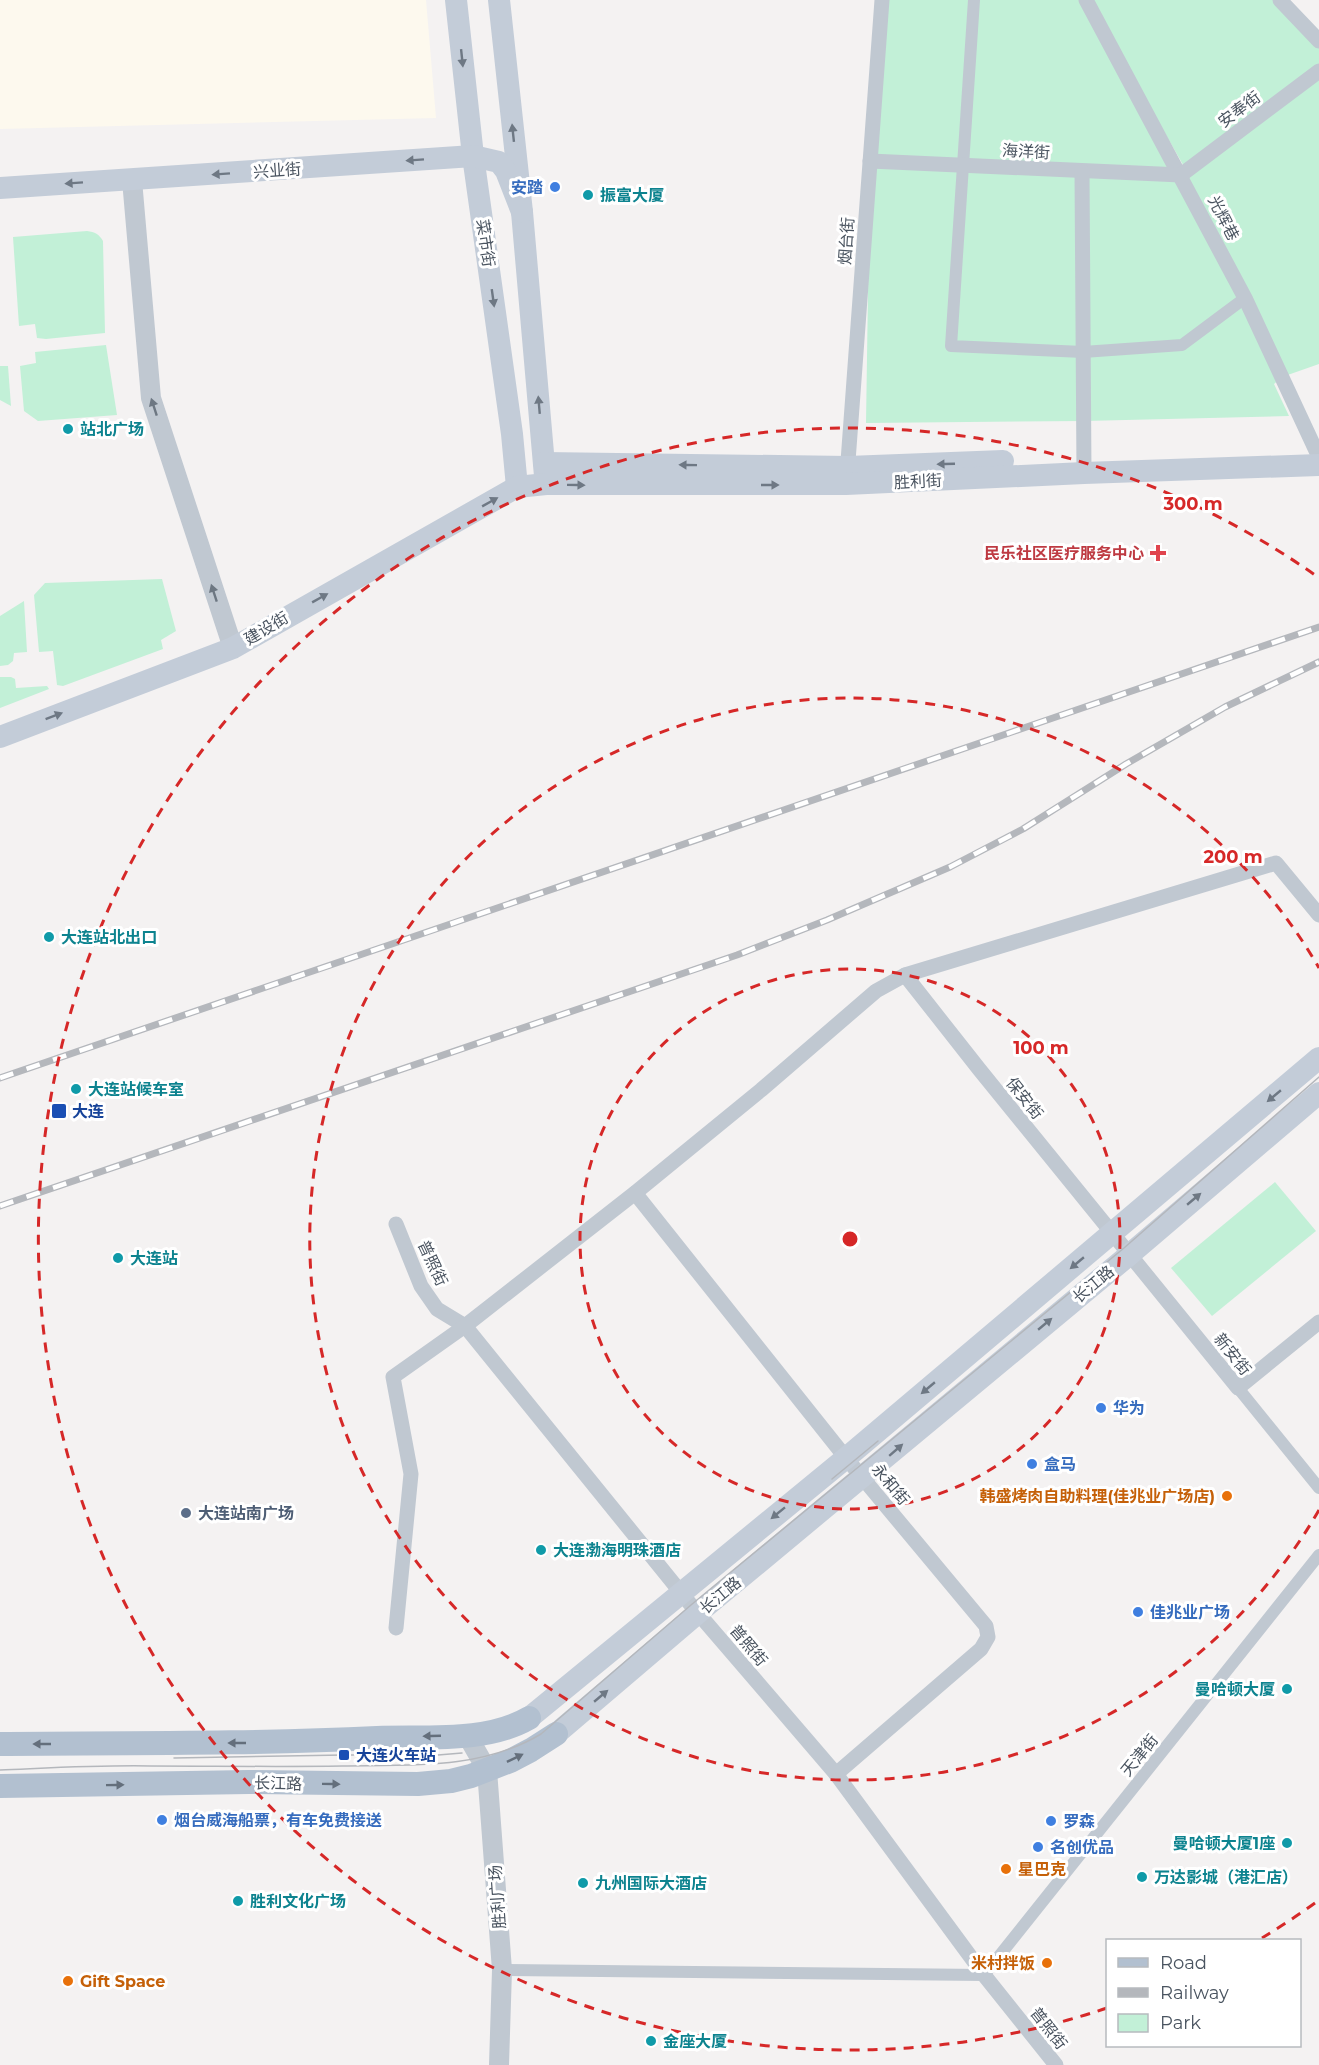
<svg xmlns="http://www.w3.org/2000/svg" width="1319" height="2065" viewBox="0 0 1319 2065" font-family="Montserrat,'Noto Sans SC',sans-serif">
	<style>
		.commercial { fill: #fdf9ee }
		.green { fill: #c2f0d7 }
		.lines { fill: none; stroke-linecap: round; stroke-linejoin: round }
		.pedestrian { stroke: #c0c8d1; stroke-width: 12 }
		.minor { stroke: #c0c8d1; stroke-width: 15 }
		.tertiary { stroke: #c0c8d1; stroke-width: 20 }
		.secondary { stroke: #c3ccd8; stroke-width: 22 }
		.primary { stroke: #b2c0d0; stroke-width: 24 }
		.tram { stroke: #b4b7bc; stroke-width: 1.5 }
		.rail-casing { stroke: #b4b7bc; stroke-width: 7 }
		.rail { stroke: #fff; stroke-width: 4.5; stroke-dasharray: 14; stroke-linecap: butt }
		.oneway { fill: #6e7884 }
		.oneway2 { fill: #6d7782 }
		.oneway3 { fill: #646f7c }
		.ring { fill: none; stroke: #d62828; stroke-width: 3; stroke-dasharray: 10 8 }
		.shop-dot { fill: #3f7fe0; stroke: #fff; stroke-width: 2 }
		.culture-dot { fill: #0f9aa8; stroke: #fff; stroke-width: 2 }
		.health-dot { fill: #e0444e; stroke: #fff; stroke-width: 2 }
		.transit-dot { fill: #1a4fb4; stroke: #fff; stroke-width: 2 }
		.food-dot { fill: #e8710a; stroke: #fff; stroke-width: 2 }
		.service-dot { fill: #5c6f8a; stroke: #fff; stroke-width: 2 }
		.labels { text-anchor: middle; stroke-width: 6; stroke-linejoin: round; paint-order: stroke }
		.street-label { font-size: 16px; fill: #4a5460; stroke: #fff }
		.shop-label { font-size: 16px; font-weight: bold; fill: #366cbe; stroke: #fff; text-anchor: start }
		.culture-label { font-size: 16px; font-weight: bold; fill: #0d838f; stroke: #fff; text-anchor: start }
		.health-label { font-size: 16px; font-weight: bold; fill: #be3a42; stroke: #fff; text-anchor: end }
		.transit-label { font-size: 16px; font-weight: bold; fill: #164399; stroke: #fff; text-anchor: start }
		.food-label { font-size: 16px; font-weight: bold; fill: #c56008; stroke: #fff; text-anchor: end }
		.service-label { font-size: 16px; font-weight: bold; fill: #4e5e75; stroke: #fff; text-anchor: start }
		.centre { fill: #d62828; stroke: #fff; stroke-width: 3 }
		.ring-label { font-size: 18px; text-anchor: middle; font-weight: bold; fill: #d62828; stroke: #fff; stroke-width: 6; stroke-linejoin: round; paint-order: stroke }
	</style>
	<rect width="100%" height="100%" fill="#f4f2f2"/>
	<!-- commercial -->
	<path class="commercial" d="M 0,0 L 426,0 L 436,118 L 0,129 Z"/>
	<!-- green -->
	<g class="green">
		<path d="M 882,0 L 1086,0 L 1181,174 L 1186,170 L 1089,0 L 1280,0 L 1319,41 L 1319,364 L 1282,377 L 1274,384 L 1289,416 L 1084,421 L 866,423 L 870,161 Z"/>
		<path d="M 87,231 C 95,232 99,234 103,241 L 105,333 L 46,339 L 37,338 L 35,324 L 19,326 L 13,237 Z"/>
		<path d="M 106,345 L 117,415 L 38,421 L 24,411 L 20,366 L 36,363 L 35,352 Z"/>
		<path d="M 0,366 L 8,366 L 11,406 L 0,400 Z"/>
		<path d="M 162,579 L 176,631 L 161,640 L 163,649 L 63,686 L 57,685 L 53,651 L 39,652 L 34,595 L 45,583 Z"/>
		<path d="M 24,601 L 27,652 L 14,653 L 13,661 L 8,665 L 0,666 L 0,616 Z"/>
		<path d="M 0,677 L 11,677 L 15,679 L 16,688 L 47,686 L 49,689 L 0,708 Z"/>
		<path d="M 1275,1182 L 1316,1231 L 1212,1316 L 1171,1268 Z"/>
	</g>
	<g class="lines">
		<!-- pedestrian -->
		<g class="pedestrian">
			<path d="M 974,0 L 951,346 L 1083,352 L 1182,345 L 1245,298"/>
			<path d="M 1238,1388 L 1319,1488"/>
			<path d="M 502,1970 L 984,1975 L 1319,1555"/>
		</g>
		<!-- minor -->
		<g class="minor">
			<path d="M 1086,0 L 1245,298 L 1319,457"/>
			<path d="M 1280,0 L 1319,41"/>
			<path d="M 870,161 L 1181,175 L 1319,71"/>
			<path d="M 1082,172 L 1084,473"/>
			<path d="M 847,475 L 882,0"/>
			<path d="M 905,975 L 979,1069 L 1238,1388 L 1319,1322"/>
			<path d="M 635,1193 L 846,1458 L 986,1626 L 988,1637 L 981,1649 L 836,1774"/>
			<path d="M 396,1224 L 421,1286 L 437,1309 L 465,1326 L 691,1605 L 836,1774 L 984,1975 L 1056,2065"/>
			<path d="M 396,1628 L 411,1474 L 393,1377 L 465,1326 L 635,1193 L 761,1090 L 876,991 L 905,975 L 1276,863 L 1319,915"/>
		</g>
		<!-- tertiary -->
		<g class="tertiary">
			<path d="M 132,180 L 151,398 L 233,648"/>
			<path d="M 467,1735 L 487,1770 L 502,1970 L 499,2065"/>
		</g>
		<!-- secondary -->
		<g class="secondary">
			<path d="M 456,0 L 473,156 L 512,434 L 517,487"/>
			<path d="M 499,0 L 522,212 L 545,476"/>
			<path d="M 0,188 L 473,156 L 499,162 L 506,171 L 522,212"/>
			<path d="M 544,463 L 848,467 L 1003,461"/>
			<path d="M 0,737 L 233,648 L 517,487 L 546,484 L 846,484 L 1084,473 L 1319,465"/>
			<path d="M 529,1718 L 846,1458 L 1319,1058"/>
			<path d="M 556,1734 L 698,1613 L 1129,1255 L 1319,1093"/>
		</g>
		<!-- primary -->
		<g class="primary">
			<path d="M 0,1744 C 126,1743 252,1744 377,1738 C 426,1736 486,1743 529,1718"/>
			<path d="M 0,1786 L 249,1782 L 418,1784 L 451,1781 L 471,1776 L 510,1761 L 531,1750 L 556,1734"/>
		</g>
		<!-- tram -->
		<g class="tram">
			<path d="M 832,1479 L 878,1441"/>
			<path d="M 174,1758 L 344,1755 L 438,1755 L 462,1753"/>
			<path d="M 0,1770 C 50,1768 100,1765 150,1766 C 214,1766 278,1767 342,1766 C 410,1765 481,1770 541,1734 L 691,1605 L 1124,1248 L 1319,1077"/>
		</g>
		<!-- rail casing -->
		<g class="rail-casing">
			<g id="rail">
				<path d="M 0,1078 L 1319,627"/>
				<path d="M 0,1206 L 737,955 L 827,920 L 950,867 L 1023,829 L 1126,764 L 1225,707 L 1319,662"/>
			</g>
		</g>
		<!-- rail -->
		<use href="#rail" class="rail"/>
	</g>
	<!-- one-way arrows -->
	<defs><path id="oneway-solid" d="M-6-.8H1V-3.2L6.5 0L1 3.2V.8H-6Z" transform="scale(1.5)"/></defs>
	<g class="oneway">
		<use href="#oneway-solid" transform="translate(462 58) rotate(84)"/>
		<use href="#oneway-solid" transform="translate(513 133) rotate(-96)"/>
		<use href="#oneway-solid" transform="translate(415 160) rotate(176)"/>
		<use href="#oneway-solid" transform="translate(221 174) rotate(176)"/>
		<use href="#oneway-solid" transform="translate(74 183) rotate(176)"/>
		<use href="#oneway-solid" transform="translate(493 298) rotate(82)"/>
		<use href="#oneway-solid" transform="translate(539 405) rotate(-95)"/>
		<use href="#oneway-solid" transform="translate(946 464) rotate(178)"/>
		<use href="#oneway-solid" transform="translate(688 465) rotate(-179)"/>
		<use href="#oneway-solid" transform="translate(576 485) rotate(1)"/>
		<use href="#oneway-solid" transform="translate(770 485)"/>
		<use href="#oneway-solid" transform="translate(490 502) rotate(-29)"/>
		<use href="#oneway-solid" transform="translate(320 598) rotate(-29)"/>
		<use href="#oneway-solid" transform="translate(54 716) rotate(-21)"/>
		<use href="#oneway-solid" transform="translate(1274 1096) rotate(140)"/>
		<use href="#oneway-solid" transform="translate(1194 1199) rotate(-40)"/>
		<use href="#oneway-solid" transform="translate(1077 1263) rotate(140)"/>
		<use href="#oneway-solid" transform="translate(1045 1324) rotate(-40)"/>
		<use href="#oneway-solid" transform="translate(928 1388) rotate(140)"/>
		<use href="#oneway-solid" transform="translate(896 1450) rotate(-41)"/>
		<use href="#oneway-solid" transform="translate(778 1513) rotate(141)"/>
		<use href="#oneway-solid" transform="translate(601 1696) rotate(-40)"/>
	</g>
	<g class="oneway2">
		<use href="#oneway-solid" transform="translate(154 407) rotate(-108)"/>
		<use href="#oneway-solid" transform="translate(214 593) rotate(-108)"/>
	</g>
	<g class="oneway3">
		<use href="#oneway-solid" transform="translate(432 1736) rotate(178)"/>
		<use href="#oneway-solid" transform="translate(237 1743) rotate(180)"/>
		<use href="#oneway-solid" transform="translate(42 1744) rotate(180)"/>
		<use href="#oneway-solid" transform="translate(515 1758) rotate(-26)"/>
		<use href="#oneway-solid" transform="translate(331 1784) rotate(1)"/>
		<use href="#oneway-solid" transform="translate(115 1785) rotate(-1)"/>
	</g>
	<!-- distance rings -->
	<g class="ring">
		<circle cx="850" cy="1239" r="270"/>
		<path d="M1319 1510A541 541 0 1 1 1319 968"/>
		<path d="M1315 1903A811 811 0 0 1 1262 1938M1107 2008A811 811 0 1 1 1315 575"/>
	</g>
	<!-- markers -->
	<g class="shop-dot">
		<circle cx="555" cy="187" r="6"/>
		<circle cx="1101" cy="1408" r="6"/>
		<circle cx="1032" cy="1464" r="6"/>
		<circle cx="1138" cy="1612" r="6"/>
		<circle cx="162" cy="1820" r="6"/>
		<circle cx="1051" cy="1821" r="6"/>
		<circle cx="1038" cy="1847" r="6"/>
	</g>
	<g class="culture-dot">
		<circle cx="588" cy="195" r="6"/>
		<circle cx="68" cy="429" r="6"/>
		<circle cx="49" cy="937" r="6"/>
		<circle cx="76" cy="1089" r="6"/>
		<circle cx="118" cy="1258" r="6"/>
		<circle cx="541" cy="1550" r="6"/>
		<circle cx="1287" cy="1689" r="6"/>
		<circle cx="1287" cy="1843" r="6"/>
		<circle cx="1142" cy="1877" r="6"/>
		<circle cx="583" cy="1883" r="6"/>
		<circle cx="238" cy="1901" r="6"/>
		<circle cx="651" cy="2041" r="6"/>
	</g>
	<path class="health-dot" d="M1155 544h6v6h6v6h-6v6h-6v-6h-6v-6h6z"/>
	<g class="transit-dot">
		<rect x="51" y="1103" width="16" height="16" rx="3"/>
		<rect x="338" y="1749" width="12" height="12" rx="3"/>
	</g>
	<g class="food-dot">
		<circle cx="1227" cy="1496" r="6"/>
		<circle cx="1006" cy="1869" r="6"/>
		<circle cx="1047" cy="1963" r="6"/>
		<circle cx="68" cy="1981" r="6"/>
	</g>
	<circle class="service-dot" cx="186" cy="1513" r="6"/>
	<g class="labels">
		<!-- street labels -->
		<g class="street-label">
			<text transform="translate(1239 109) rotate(-37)" y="6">安奉街</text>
			<text transform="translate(1026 151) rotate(3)" y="6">海洋街</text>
			<text transform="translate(277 170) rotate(-4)" y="6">兴业街</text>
			<text transform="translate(1224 218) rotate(63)" y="6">光辉巷</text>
			<text transform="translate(846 241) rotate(-86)" y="6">烟台街</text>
			<text transform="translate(486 243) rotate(82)" y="6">菜市街</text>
			<text transform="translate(918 481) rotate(-3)" y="6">胜利街</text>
			<text transform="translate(266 628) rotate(-31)" y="6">建设街</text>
			<text transform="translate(1025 1098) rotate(51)" y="6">保安街</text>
			<text transform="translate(433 1263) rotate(65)" y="6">普照街</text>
			<text transform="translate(1093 1284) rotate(-40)" y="6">长江路</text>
			<text transform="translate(1233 1354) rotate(51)" y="6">新安街</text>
			<text transform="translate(891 1484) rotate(50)" y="6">永和街</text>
			<text transform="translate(720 1595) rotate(-40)" y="6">长江路</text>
			<text transform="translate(749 1645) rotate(50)" y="6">普照街</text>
			<text transform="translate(1139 1755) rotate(-51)" y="6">天津街</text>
			<text transform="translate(278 1783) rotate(1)" y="6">长江路</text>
			<text transform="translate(497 1897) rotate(-94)" y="6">胜利广场</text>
			<text transform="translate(1049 2028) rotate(52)" y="6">普照街</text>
		</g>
		<!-- shop labels -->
		<g class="shop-label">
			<text x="543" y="193" text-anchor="end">安踏</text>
			<text x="1113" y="1414">华为</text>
			<text x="1044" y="1470">盒马</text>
			<text x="1150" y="1618">佳兆业广场</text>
			<text x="174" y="1826">烟台威海船票，有车免费接送</text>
			<text x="1063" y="1827">罗森</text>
			<text x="1050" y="1853">名创优品</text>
		</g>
		<!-- culture labels -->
		<g class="culture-label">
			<text x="600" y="201">振富大厦</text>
			<text x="80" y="435">站北广场</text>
			<text x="61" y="943">大连站北出口</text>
			<text x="88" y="1095">大连站候车室</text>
			<text x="130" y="1264">大连站</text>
			<text x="553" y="1556">大连渤海明珠酒店</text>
			<text x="1275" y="1695" text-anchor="end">曼哈顿大厦</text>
			<text x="1275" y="1849" text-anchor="end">曼哈顿大厦1座</text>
			<text x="1154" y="1883">万达影城（港汇店）</text>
			<text x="595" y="1889">九州国际大酒店</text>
			<text x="250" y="1907">胜利文化广场</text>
			<text x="663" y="2047">金座大厦</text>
		</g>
		<!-- health labels -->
		<g class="health-label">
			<text x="1144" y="559">民乐社区医疗服务中心</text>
		</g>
		<!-- transit labels -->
		<g class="transit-label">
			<text x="72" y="1117">大连</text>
			<text x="356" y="1761">大连火车站</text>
		</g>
		<!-- food labels -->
		<g class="food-label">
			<text x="1215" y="1502">韩盛烤肉自助料理(佳兆业广场店)</text>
			<text x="1018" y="1875" text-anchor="start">星巴克</text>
			<text x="1035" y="1969">米村拌饭</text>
			<text x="80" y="1987" text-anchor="start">Gift Space</text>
		</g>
		<!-- service labels -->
		<g class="service-label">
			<text x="198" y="1519">大连站南广场</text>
		</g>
	</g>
	<circle cx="850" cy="1239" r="9" class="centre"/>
	<g class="ring-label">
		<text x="1193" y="510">300 m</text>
		<text x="1233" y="863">200 m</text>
		<text x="1041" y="1054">100 m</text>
	</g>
	<!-- legend -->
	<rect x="1106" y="1939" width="195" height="108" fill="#ffffff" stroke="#b7bbbf" stroke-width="1.5"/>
	<rect x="1118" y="1958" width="30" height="9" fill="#b2c0d0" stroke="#b7bbbf" stroke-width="1.5"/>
	<text x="1160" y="1969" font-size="18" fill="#4a5460">Road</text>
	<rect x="1118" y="1988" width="30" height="9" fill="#b4b7bc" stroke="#b7bbbf" stroke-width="1.5"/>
	<text x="1160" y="1999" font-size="18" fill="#4a5460">Railway</text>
	<rect x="1118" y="2014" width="30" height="18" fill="#c2f0d7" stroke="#b7bbbf" stroke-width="1.5"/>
	<text x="1160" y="2029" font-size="18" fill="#4a5460">Park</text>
</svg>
